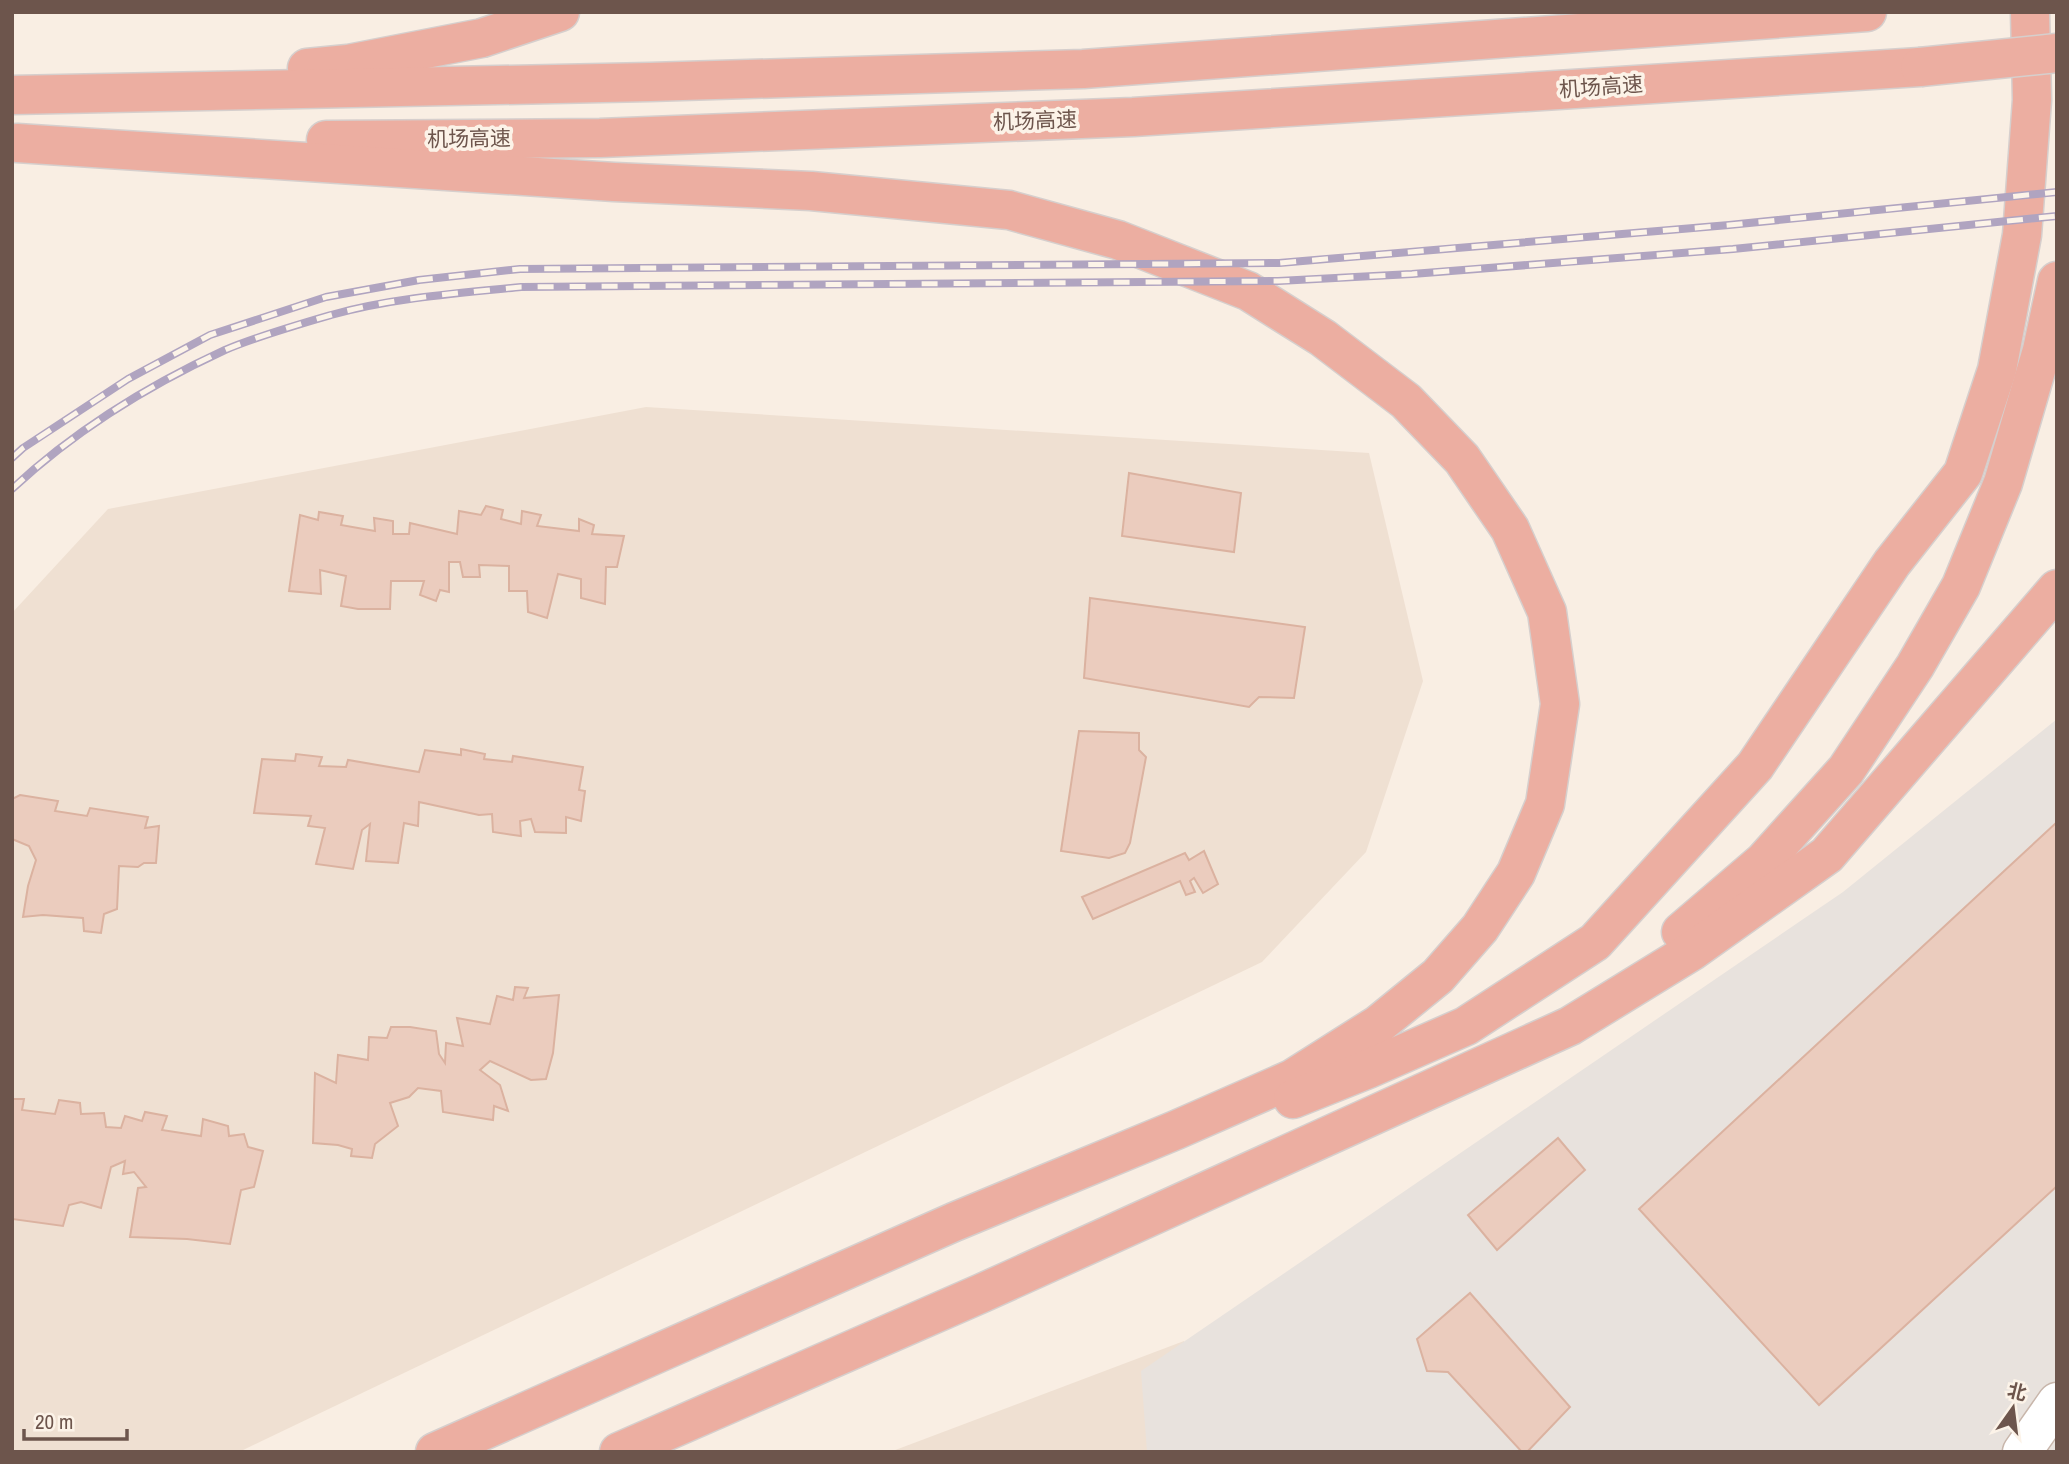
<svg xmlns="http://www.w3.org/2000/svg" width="2069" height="1464" viewBox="0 0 2069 1464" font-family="'Archivo Narrow','Noto Sans SC',sans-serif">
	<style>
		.residential { fill: #efe0d2 }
		.industrial { fill: #e8e2dd }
		.building { fill: #ebccbe; stroke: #dbb2a0; stroke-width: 2 }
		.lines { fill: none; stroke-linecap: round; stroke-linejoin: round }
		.minor-casing { stroke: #c8b6ab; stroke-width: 41 }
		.highway-casing { stroke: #d6cfcd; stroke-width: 41 }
		.minor { stroke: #fff; stroke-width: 38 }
		.highway { stroke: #ecaea1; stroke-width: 38 }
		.rail-casing { stroke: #b0a4c0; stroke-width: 8 }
		.rail { stroke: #fcf3e8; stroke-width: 5; stroke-dasharray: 16; stroke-linecap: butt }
		.highway-bridge-casing { stroke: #d6cfcd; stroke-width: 41; stroke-linecap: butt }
		.highway-bridge { stroke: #ecaea1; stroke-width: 38 }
		.labels { text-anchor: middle; stroke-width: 7; stroke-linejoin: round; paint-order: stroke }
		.street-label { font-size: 21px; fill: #6d554c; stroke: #fcf3e8 }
	</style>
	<rect width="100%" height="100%" fill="#f9eee3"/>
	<!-- residential -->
	<g class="residential">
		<path d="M 646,407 L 1369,453 L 1423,681 L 1366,852 L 1262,962 L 239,1452 L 12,1452 L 12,613 L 108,509 Z"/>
		<path d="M 1184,1341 L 1185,1452 L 890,1452 Z"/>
	</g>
	<!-- industrial -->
	<path class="industrial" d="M 2057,719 L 2057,1452 L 1147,1452 L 1141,1371 L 1843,892 Z"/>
	<!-- building -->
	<g class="building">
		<path d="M 1129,473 L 1241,493 L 1234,552 L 1122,536 Z"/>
		<path d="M 486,506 L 503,510 L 501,519 L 521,524 L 522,511 L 541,515 L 537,526 L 579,531 L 579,519 L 594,525 L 592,534 L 624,536 L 617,567 L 606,567 L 605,604 L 581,598 L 581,579 L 558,574 L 547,618 L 528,612 L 527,591 L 509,591 L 509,566 L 479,565 L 480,577 L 463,577 L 460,562 L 449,562 L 449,592 L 440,590 L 436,601 L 420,595 L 424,581 L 391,581 L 390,609 L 358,609 L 341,606 L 346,576 L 320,570 L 321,594 L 289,591 L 300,515 L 318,520 L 319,512 L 343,516 L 341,525 L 375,531 L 374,518 L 393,521 L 393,534 L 409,534 L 410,523 L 457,534 L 459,511 L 481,515 Z"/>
		<path d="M 1090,598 L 1305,627 L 1294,698 L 1259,697 L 1249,707 L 1084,678 Z"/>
		<path d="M 1079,731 L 1139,733 L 1139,750 L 1146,757 L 1130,843 L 1125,853 L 1109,858 L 1061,851 Z"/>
		<path d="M 461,749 L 485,754 L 484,759 L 512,762 L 513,756 L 583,767 L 579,790 L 585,791 L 581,821 L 566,817 L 566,833 L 535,832 L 531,819 L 520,821 L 521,836 L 493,832 L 492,814 L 479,815 L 419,802 L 418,826 L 404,823 L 398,863 L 366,861 L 370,824 L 362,830 L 353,869 L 316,864 L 325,828 L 308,826 L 311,816 L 254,813 L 262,759 L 295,761 L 296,754 L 322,757 L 319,766 L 346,767 L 348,760 L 419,772 L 425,750 L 461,755 Z"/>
		<path d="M 20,795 L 58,801 L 55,811 L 87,816 L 90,808 L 148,817 L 145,828 L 159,826 L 156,863 L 144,863 L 138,867 L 119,866 L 117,909 L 104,914 L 101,933 L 84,931 L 83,918 L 43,915 L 23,917 L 28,886 L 36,860 L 29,846 L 12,839 L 12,799 Z"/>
		<path d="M 2057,822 L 2057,1186 L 1819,1405 L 1639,1209 Z"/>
		<path d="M 1204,851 L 1218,884 L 1203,893 L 1194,878 L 1190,881 L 1195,892 L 1186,895 L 1180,881 L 1093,919 L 1082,897 L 1185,853 L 1189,860 Z"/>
		<path d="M 515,987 L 528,988 L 524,998 L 559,995 L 553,1053 L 546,1079 L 531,1080 L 490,1061 L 480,1070 L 500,1085 L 508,1111 L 494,1106 L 493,1120 L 443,1112 L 441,1091 L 418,1088 L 409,1097 L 390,1103 L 398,1126 L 375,1144 L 372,1158 L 351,1156 L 352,1149 L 338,1145 L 313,1143 L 315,1073 L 336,1083 L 338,1055 L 368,1060 L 369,1037 L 387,1038 L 391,1027 L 410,1027 L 436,1031 L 439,1054 L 445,1063 L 446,1043 L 463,1046 L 457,1018 L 490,1024 L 497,996 L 513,1000 Z"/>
		<path d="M 12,1099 L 24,1099 L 22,1110 L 55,1114 L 59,1100 L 80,1103 L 81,1114 L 104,1113 L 106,1127 L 121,1128 L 125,1116 L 142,1121 L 145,1112 L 167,1116 L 162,1130 L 201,1136 L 203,1119 L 228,1126 L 229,1136 L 244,1134 L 248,1147 L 263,1151 L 254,1187 L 241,1190 L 230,1244 L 187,1239 L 130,1237 L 138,1188 L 146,1187 L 134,1172 L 123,1174 L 125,1161 L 111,1167 L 101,1208 L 81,1202 L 69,1205 L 63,1226 L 12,1219 Z"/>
		<path d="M 1558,1138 L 1585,1170 L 1497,1250 L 1468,1215 Z"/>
		<path d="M 1470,1293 L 1570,1407 L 1527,1452 L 1522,1452 L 1448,1372 L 1427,1371 L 1417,1339 Z"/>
	</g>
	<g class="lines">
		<!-- minor casing -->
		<g class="minor-casing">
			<path id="minor" d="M 2022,1452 L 2057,1402"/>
		</g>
		<!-- highway casing -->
		<g class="highway-casing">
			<g id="highway">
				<path d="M 307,68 L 348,64 L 482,38 L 560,12"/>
				<path d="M 12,95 L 650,82 L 1083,69 L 1867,12"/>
				<path d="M 326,140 L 600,138 L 1133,117 L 1920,67"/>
				<path d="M 17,143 L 614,182 L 811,191 L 1009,210 L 1118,240 L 1248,291 L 1323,338 L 1406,401 L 1462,459 L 1510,529 L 1547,612 L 1560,704 L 1545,804 L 1516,873 L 1480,928 L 1438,976 L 1379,1024 L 1292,1079 L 1176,1130 L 954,1222 L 435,1452"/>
				<path d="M 1681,932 L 1764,861 L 1846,770 L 1915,666 L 1961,586 L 2003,483 L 2042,350 L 2057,281"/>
				<path d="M 1293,1099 L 1368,1069 L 1466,1026 L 1595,942 L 1755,766 L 1892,563 L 1963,473 L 1997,370 L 2022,235 L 2032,100 L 2030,12"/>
				<path d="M 619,1452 L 982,1293 L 1570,1026 L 1692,951 L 1827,855 L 2057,589"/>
			</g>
		</g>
		<!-- minor -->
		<use href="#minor" class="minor"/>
		<!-- highway -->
		<use href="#highway" class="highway"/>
		<!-- rail casing -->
		<g class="rail-casing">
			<g id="rail">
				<path d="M 12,458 L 23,448 L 128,379 L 210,335 L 326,297 L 419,280 L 520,269 L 1279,263 L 1729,225 L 2057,192"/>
				<path d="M 12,489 C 73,432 149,385 225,350 C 255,337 300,324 331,315 C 391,298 459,293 521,287 L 1278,281 L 1412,274 L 1733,249 L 2057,216"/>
			</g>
		</g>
		<!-- rail -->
		<use href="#rail" class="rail"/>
		<!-- highway-bridge casing -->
		<g class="highway-bridge-casing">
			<path id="highway-bridge" d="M 1920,67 L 2057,53"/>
		</g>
		<!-- highway-bridge -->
		<use href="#highway-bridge" class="highway-bridge"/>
	</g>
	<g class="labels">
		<!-- street labels -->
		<g class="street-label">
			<text transform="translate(1601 87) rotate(-4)" y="7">机场高速</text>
			<text transform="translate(1035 121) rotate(-2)" y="7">机场高速</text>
			<text transform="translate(469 139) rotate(-1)" y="7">机场高速</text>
		</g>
	</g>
	<!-- border -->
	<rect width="2069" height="1464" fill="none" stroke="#6d554c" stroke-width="28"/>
	<!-- north arrow -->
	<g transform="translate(2013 1408) rotate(14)" stroke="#fcf3e8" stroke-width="5" paint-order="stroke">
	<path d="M0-5L12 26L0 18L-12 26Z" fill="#6d554c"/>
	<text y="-10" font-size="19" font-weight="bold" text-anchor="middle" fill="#6d554c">北</text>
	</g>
	<!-- scale -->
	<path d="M24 1429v10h103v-10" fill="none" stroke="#6d554c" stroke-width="3.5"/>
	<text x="35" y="1429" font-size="21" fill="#6d554c" stroke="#fcf3e8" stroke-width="5" paint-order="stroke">20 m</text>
</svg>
